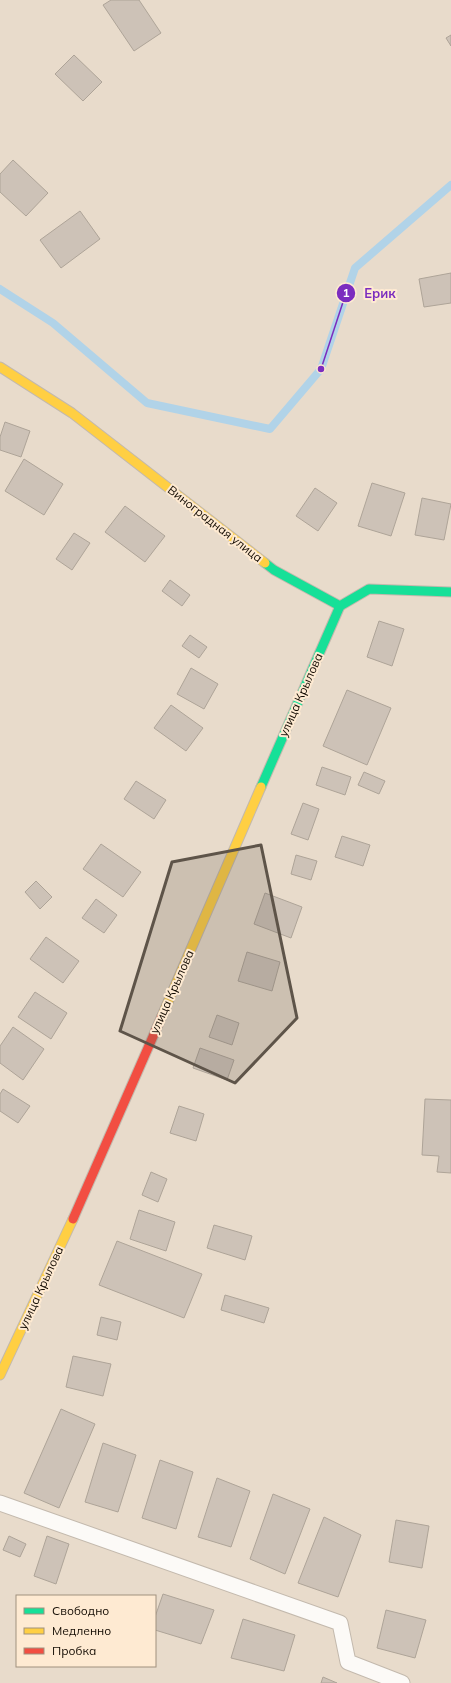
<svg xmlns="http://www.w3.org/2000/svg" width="451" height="1683" viewBox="0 0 451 1683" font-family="Mulish,sans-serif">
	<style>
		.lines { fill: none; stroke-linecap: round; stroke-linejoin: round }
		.stream { stroke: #b1d3e8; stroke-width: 8 }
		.building { fill: #cdc2b7; stroke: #aea498 }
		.lane-casing { stroke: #c3b9ad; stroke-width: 17 }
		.fast-casing { stroke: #c3b9ad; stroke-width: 11 }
		.slow-casing { stroke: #c3b9ad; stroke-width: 11 }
		.jam-casing { stroke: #c3b9ad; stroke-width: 11 }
		.lane { stroke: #fcfaf7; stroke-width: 15 }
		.fast { stroke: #16e098; stroke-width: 9 }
		.slow { stroke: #ffcf43; stroke-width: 9 }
		.jam { stroke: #f24e42; stroke-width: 9 }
		.marked { fill: #5e5449; fill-opacity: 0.2; stroke: #5e5449; stroke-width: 3; stroke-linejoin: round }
		.labels { text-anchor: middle; stroke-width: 4; stroke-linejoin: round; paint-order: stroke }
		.street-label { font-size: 12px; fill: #140c03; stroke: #feead2 }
		.leader { fill: none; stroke: #7b2cbf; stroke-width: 1.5 }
		.callout-dot { fill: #7b2cbf; stroke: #feead2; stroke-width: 1.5 }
		.mark-label { font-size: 12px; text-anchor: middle; font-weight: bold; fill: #fff }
		.callout-label { font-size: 13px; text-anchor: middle; font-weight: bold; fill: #7b2cbf; stroke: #feead2; stroke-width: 4; stroke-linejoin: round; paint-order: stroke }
	</style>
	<rect width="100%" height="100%" fill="#e8dbcb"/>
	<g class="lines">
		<!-- stream -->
		<path class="stream" d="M 0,289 L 53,323 L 147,403 L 270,429 L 321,369 L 355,268 L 451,185"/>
	</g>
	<!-- building -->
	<g class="building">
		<path d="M 111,0 L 139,0 L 161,33 L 134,51 L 103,5 Z"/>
		<path d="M 451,35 L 451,46 L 446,38 Z"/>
		<path d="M 74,55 L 102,82 L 83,101 L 55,74 Z"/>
		<path d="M 13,160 L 48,193 L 26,216 L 0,192 L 0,174 Z"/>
		<path d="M 80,211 L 100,239 L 61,268 L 40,240 Z"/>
		<path d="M 451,273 L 451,303 L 424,307 L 419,279 Z"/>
		<path d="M 5,422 L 30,431 L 21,457 L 0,450 L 0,437 Z"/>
		<path d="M 24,459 L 63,484 L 44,515 L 5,491 Z"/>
		<path d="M 372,483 L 405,493 L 391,536 L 358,526 Z"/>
		<path d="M 315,488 L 337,503 L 318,531 L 296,516 Z"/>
		<path d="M 422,498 L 451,504 L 444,540 L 415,535 Z"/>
		<path d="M 125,506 L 165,536 L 145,562 L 105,532 Z"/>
		<path d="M 74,533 L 90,543 L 72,570 L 56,559 Z"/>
		<path d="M 170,580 L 190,595 L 182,606 L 162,591 Z"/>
		<path d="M 379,621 L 404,629 L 392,666 L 367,657 Z"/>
		<path d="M 190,635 L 207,647 L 199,658 L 182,646 Z"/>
		<path d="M 191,668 L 218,684 L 204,709 L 177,694 Z"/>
		<path d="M 347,690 L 391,708 L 367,765 L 323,746 Z"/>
		<path d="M 171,705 L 203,728 L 186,751 L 154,728 Z"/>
		<path d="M 322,767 L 351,777 L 345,795 L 316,785 Z"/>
		<path d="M 364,772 L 385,781 L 379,794 L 358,785 Z"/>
		<path d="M 136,781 L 166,800 L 154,819 L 124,799 Z"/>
		<path d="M 303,803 L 319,809 L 308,840 L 291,834 Z"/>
		<path d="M 342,836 L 370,845 L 363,866 L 335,857 Z"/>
		<path d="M 101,844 L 141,872 L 123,897 L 83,869 Z"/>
		<path d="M 296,855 L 317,861 L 311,880 L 291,874 Z"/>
		<path d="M 36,881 L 52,897 L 40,909 L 25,892 Z"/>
		<path d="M 265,893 L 302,907 L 291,938 L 254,924 Z"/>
		<path d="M 96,899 L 117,915 L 104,933 L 82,918 Z"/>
		<path d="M 46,937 L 79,961 L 63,983 L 30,959 Z"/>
		<path d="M 247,952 L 280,962 L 272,991 L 238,981 Z"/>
		<path d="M 35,992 L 67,1013 L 51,1039 L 18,1017 Z"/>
		<path d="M 217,1015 L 239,1023 L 232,1045 L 209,1037 Z"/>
		<path d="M 13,1027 L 44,1049 L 23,1080 L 0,1063 L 0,1046 Z"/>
		<path d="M 200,1048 L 234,1060 L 227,1080 L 193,1068 Z"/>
		<path d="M 3,1089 L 30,1106 L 18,1123 L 0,1111 L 0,1094 Z"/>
		<path d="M 425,1099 L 451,1100 L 451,1173 L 437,1172 L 439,1156 L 422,1155 Z"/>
		<path d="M 179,1106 L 204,1114 L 196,1141 L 170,1133 Z"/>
		<path d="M 151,1172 L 167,1179 L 158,1202 L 142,1195 Z"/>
		<path d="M 139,1210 L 175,1222 L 166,1251 L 130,1239 Z"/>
		<path d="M 214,1225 L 252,1236 L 245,1260 L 207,1248 Z"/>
		<path d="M 117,1241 L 202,1274 L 184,1318 L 99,1285 Z"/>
		<path d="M 225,1295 L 269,1308 L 264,1323 L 221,1310 Z"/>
		<path d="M 101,1317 L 121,1322 L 117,1340 L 97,1335 Z"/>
		<path d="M 73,1356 L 111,1364 L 103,1396 L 66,1387 Z"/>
		<path d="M 61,1409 L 95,1424 L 59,1508 L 24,1493 Z"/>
		<path d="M 103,1443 L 136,1455 L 118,1512 L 85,1502 Z"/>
		<path d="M 160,1460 L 193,1472 L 176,1529 L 142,1518 Z"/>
		<path d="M 217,1478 L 250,1491 L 231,1547 L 198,1537 Z"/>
		<path d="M 273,1494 L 310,1509 L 285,1574 L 250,1559 Z"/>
		<path d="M 324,1517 L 361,1535 L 338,1597 L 298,1583 Z"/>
		<path d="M 396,1520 L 429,1526 L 422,1568 L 389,1562 Z"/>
		<path d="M 9,1536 L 26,1544 L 20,1557 L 3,1550 Z"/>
		<path d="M 47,1536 L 69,1544 L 56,1584 L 34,1576 Z"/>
		<path d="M 163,1594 L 214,1610 L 201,1644 L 155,1630 L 155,1617 Z"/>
		<path d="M 386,1610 L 426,1620 L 415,1658 L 377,1648 Z"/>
		<path d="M 243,1619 L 295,1635 L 284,1671 L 231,1658 Z"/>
		<path d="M 323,1677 L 337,1683 L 321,1683 Z"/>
	</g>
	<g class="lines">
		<!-- lane casing -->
		<g class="lane-casing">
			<path id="lane" d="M 0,1503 L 340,1623 L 348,1662 L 402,1683"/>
		</g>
		<!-- fast casing -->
		<g class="fast-casing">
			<g id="fast">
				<path d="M 265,563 L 274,570 L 340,606 L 369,589 L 451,592"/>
				<path d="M 261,787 L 340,606"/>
			</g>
		</g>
		<!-- slow casing -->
		<g class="slow-casing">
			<g id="slow">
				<path d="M 0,367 L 72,413 L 265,563"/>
				<path d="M 162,1016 L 261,787"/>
				<path d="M 0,1375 L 73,1219"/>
			</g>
		</g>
		<!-- jam casing -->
		<g class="jam-casing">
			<path id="jam" d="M 73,1219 L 162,1016"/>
		</g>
		<!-- lane -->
		<use href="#lane" class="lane"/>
		<!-- fast -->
		<use href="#fast" class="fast"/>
		<!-- slow -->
		<use href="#slow" class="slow"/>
		<!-- jam -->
		<use href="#jam" class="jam"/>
	</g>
	<!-- marked area -->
	<path class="marked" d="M 261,845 L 297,1018 L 235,1083 L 120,1031 L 172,862 Z"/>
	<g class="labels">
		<!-- street labels -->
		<g class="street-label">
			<text transform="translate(215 524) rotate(38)" y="4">Виноградная улица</text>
			<text transform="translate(301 695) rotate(-66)" y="4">улица Крылова</text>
			<text transform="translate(172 992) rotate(-66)" y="4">улица Крылова</text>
			<text transform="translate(41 1288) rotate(-65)" y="4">улица Крылова</text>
		</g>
	</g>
	<!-- callouts -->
	<path class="leader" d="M321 369L346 293"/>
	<g class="callout-dot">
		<circle cx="321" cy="369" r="4"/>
		<circle cx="346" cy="293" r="10"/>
	</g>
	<g class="mark-label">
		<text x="346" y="297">1</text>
	</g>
	<g class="callout-label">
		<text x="380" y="298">Ерик</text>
	</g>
	<!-- legend -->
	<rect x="16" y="1595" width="140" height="72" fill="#feead2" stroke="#a0917f"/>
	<rect x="24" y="1608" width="20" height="6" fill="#16e098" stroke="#a0917f"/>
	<text x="52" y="1615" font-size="12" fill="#140c03">Свободно</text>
	<rect x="24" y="1628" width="20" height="6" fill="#ffcf43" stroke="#a0917f"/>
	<text x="52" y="1635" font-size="12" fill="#140c03">Медленно</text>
	<rect x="24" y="1648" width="20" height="6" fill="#f24e42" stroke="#a0917f"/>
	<text x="52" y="1655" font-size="12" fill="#140c03">Пробка</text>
</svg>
